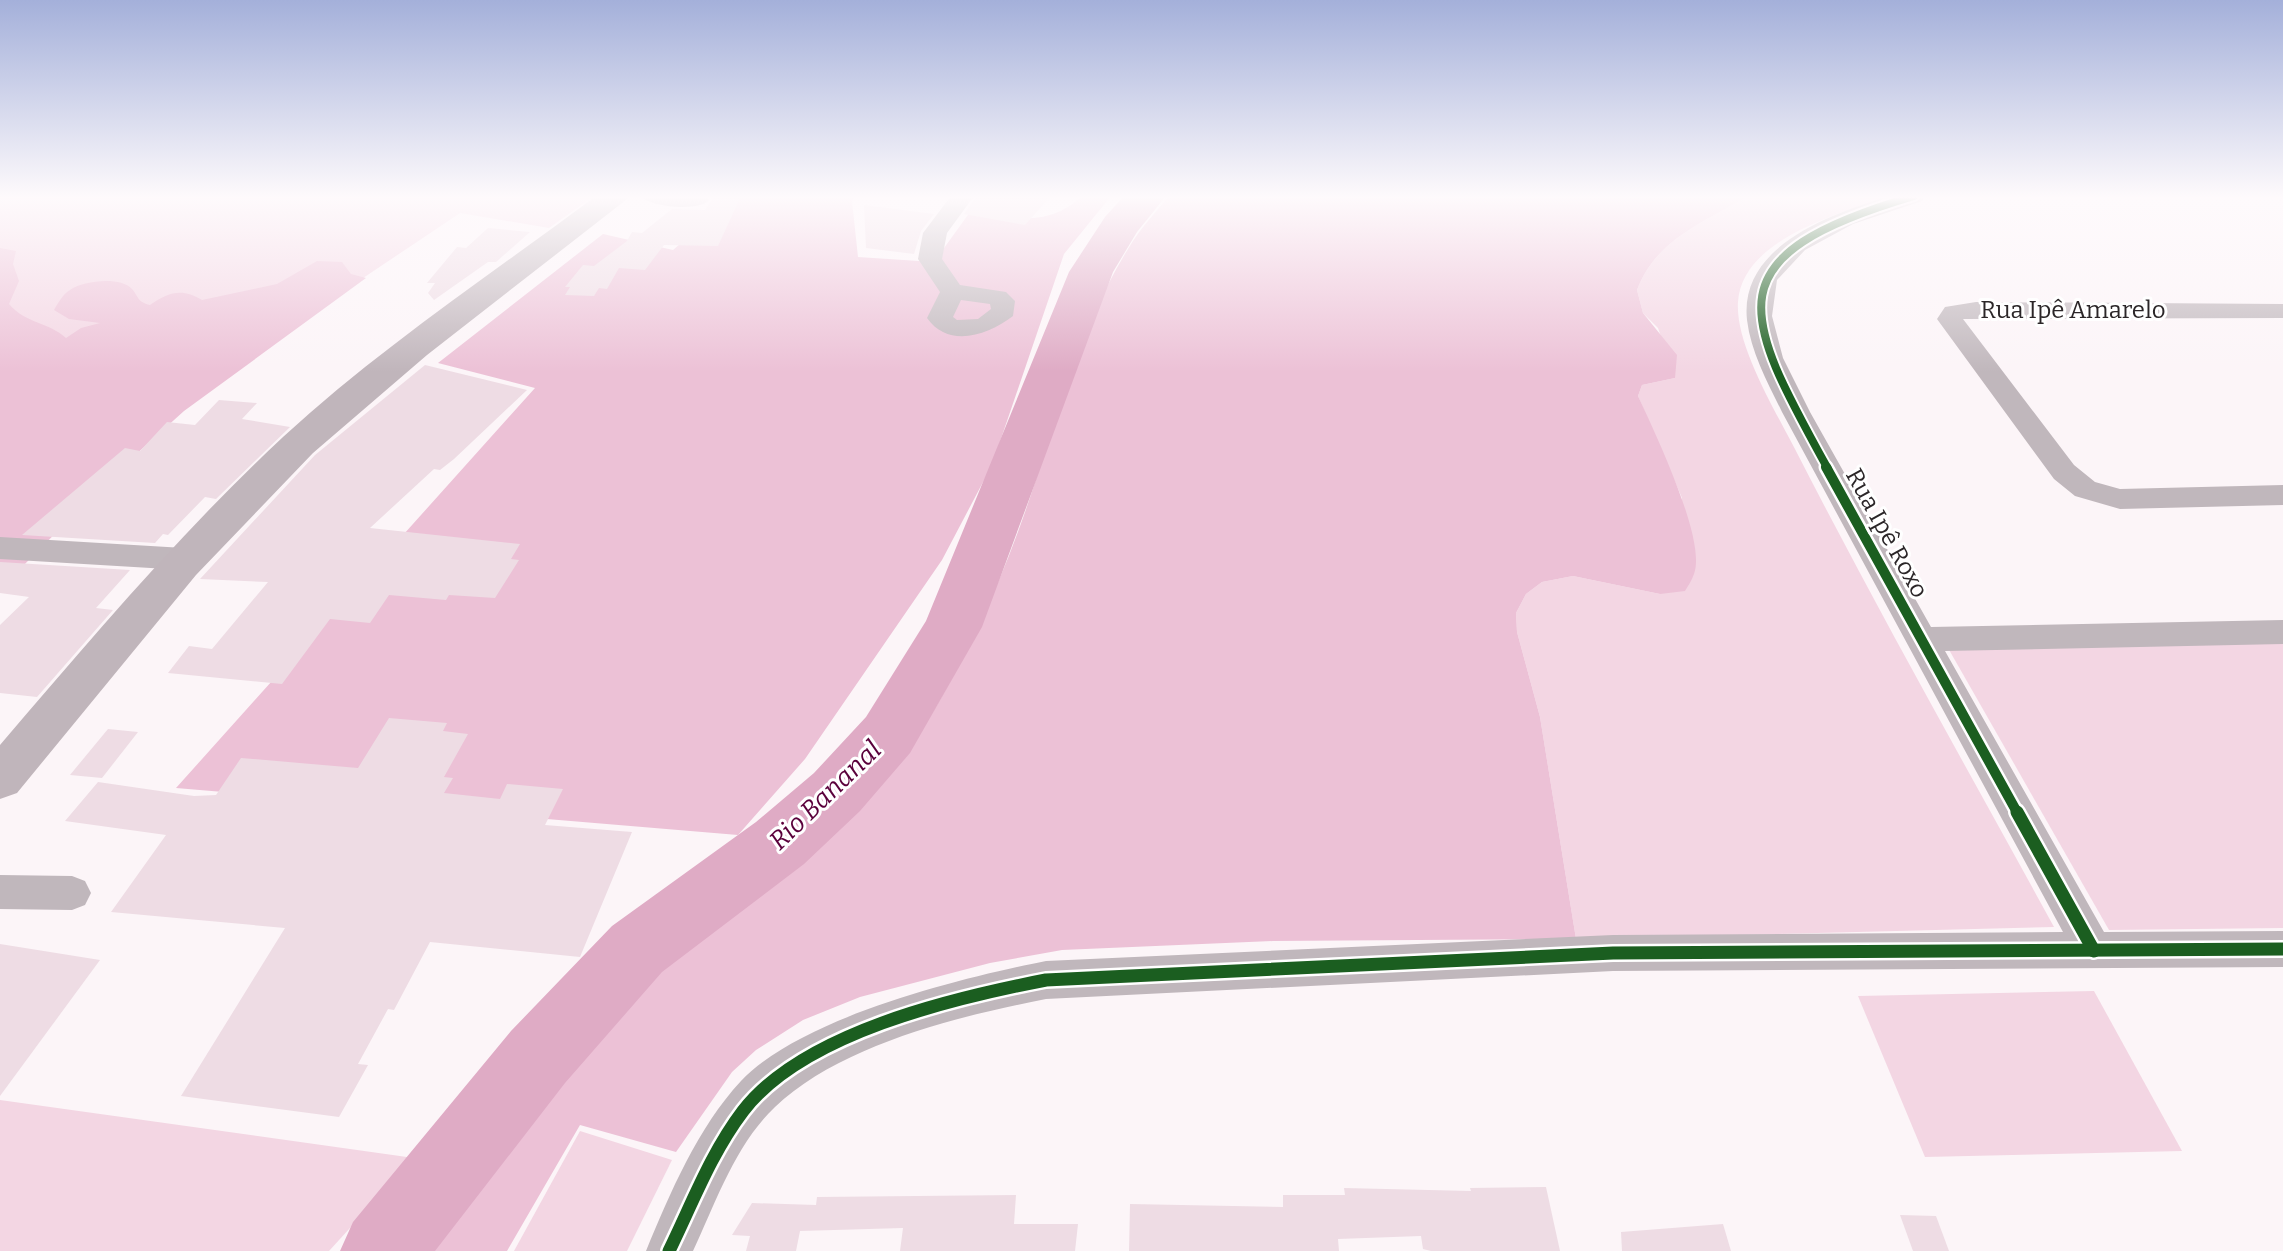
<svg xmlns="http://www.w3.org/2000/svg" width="2283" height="1251" viewBox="0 0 2283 1251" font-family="Bitter,serif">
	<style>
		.green { fill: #f3d6e3 }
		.forest { fill: #ecc1d6 }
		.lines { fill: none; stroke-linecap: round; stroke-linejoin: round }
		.river { fill: #dfabc5; fill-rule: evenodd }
		.building { fill: #eedce4 }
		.street { fill: #c0b7bc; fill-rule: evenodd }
		.secondary { fill: #c0b5bb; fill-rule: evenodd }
		.cycleway-far2-casing { stroke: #fff; stroke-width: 12 }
		.cycleway-far1-casing { stroke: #fff; stroke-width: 15 }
		.cycleway-casing { stroke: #fff; stroke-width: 18 }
		.cycleway-far2 { stroke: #1b5e20; stroke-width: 8 }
		.cycleway-far1 { stroke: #1b5e20; stroke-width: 10 }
		.cycleway { stroke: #1b5e20; stroke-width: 13 }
		.labels { text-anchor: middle; stroke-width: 6; stroke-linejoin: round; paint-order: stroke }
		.street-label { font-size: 24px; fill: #2b2628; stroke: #fff }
		.water-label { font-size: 26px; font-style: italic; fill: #5a003b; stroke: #fff }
	</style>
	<rect width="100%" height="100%" fill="#fcf5f8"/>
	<!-- green -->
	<g class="green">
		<path d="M 0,196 L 594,196 L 549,228 L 460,213 C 367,276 269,338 183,411 C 119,467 60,529 0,589 Z"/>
		<path d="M 1748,196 L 1888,196 C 1839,214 1742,239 1738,302 C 1735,346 1778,415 1797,453 C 1879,613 1968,770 2054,927 L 1576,939 L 1540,717 L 1517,632 L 1516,613 L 1526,594 L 1542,582 L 1573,576 L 1660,594 L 1682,498 L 1638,396 L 1642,385 L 1675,378 L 1658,328 L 1643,313 L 1637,290 C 1656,239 1705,222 1748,196 Z"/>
		<path d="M 2283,640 L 2283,928 L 2109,930 L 1948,648 Z"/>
		<path d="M 2094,991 L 2182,1151 L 1925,1157 L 1858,996 Z"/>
		<path d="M 0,1100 L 414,1158 L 329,1251 L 0,1251 Z"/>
		<path d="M 580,1131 L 672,1160 L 627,1251 L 514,1251 Z"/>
	</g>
	<!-- forest -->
	<g class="forest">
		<path d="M 735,196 L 856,196 L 852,201 L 858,257 L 934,262 L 970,212 C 1013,218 1048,228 1082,196 L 1111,196 L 1064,254 L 992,465 L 942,560 L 805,759 L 738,835 L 176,788 L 535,388 L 438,363 L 603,234 L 673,250 Z"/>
		<path d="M 1169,196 L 1748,196 C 1705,222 1656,239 1637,290 L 1643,313 L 1677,355 L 1675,378 L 1642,385 L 1638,396 C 1654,431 1707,540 1694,574 C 1692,580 1688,586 1685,591 L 1660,594 L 1573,576 L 1542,582 L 1526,594 L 1516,613 L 1517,632 L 1540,717 L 1576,939 L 1273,941 L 1062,950 L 990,963 L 860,997 L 803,1020 L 756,1050 L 732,1072 L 676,1152 L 580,1125 L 507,1251 L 412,1251 C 478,1155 552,1060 642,984 C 740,901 855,838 925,725 C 965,660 999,587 1024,515 C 1056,425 1077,331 1128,249 C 1139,230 1155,213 1169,196 Z"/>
		<path d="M 0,248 L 16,251 L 13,264 L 19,281 L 9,304 C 26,324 49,322 66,338 L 81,328 L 100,323 L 69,319 L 54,310 C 58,303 63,294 70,290 C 83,281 120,276 132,289 C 139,297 137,302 150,305 C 169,292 182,288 202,300 L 277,284 L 317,261 L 342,262 L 351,274 L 366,278 L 184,411 L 113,475 L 0,589 Z"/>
	</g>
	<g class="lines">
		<!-- river -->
		<path class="river" d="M 1124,196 L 1166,196 L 1137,232 L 1113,272 L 982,627 L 910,753 L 860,811 L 804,864 L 662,972 L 565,1083 L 435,1251 L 340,1251 L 353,1222 L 511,1031 L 612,926 L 756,822 L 814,773 L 866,717 L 926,621 L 1069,272 L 1105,217 Z"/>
	</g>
	<!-- building -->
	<g class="building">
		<path d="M 714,196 L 741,196 L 718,246 L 664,245 L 645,270 L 619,268 L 607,289 L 599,288 L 594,296 L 565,295 L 570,287 L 565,287 L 583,265 L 594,266 L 627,241 L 632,232 L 642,233 L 672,209 L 705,210 Z"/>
		<path d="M 977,196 L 1051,196 L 1025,225 L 964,214 Z"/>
		<path d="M 864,205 L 934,214 L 921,231 L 914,254 L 866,248 Z"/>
		<path d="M 488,228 L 530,232 L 496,262 L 488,262 L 434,300 L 428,293 L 435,283 L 427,283 L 457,247 L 466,248 Z"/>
		<path d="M 425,365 L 527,390 L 454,459 L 440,470 L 434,469 L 370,528 L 520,544 L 511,559 L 519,560 L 495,598 L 449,595 L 446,600 L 389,595 L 370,623 L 330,619 L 282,684 L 168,673 L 189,646 L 212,649 L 268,582 L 200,579 L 315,455 Z"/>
		<path d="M 219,400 L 257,403 L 242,419 L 290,427 L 216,499 L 205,497 L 168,535 L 163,534 L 155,543 L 22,535 L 125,448 L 140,451 L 167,422 L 195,425 Z"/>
		<path d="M 0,562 L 130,570 L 96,608 L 113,610 L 37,697 L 0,693 L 0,625 L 29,597 L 0,593 Z"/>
		<path d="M 389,718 L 447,723 L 443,731 L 468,734 L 444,777 L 453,778 L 444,793 L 500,799 L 507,784 L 563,789 L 545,825 L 632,832 L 580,957 L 430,942 L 394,1010 L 388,1009 L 358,1064 L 368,1065 L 339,1117 L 181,1096 L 285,928 L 111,912 L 166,835 L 65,821 L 98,782 L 194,796 L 216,795 L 241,758 L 358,768 Z"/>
		<path d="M 108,729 L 138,732 L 102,778 L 70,775 Z"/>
		<path d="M 0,944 L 100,960 L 0,1096 Z"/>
		<path d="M 1546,1187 L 1560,1251 L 1431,1251 L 1423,1249 L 1421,1236 L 1338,1239 L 1339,1251 L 1129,1251 L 1130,1204 L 1283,1207 L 1283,1195 L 1345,1195 L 1344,1188 L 1471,1191 L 1470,1188 Z"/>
		<path d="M 1016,1195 L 1014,1224 L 1078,1224 L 1075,1251 L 900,1251 L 903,1228 L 800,1231 L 796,1251 L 746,1251 L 750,1236 L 732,1235 L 752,1203 L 816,1205 L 817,1197 Z"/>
		<path d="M 1900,1215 L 1936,1216 L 1949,1251 L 1913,1251 Z"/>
		<path d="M 1723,1224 L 1731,1251 L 1622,1251 L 1621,1232 Z"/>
	</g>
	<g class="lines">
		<!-- street -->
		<g class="street">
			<path d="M 640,196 L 707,196 L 709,200 C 699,212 650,207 640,196 Z"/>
			<path d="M 951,196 L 974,196 L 947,233 L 942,259 L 960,285 L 1006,292 L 1015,301 L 1013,316 C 988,335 949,349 927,318 L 940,292 L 918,259 L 923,233 ZM 961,300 L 990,304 L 991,309 L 978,319 L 957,320 L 953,317 Z"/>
			<path d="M 1889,196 L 1925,196 L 1922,201 L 1853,224 L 1805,250 L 1777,280 L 1772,316 L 1783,358 L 1810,412 L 1931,627 L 2283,620 L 2283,644 L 1945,651 L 2104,932 L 2283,931 L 2283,967 L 1613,971 L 1046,999 C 959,1016 840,1045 775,1107 C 735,1145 716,1202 693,1251 L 646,1251 C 670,1193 698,1127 741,1081 C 802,1017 961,978 1046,961 L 1613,935 L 2063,932 L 1782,412 C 1768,383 1751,353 1747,320 C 1739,245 1832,214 1889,196 Z"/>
			<path d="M 1976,302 L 2283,304 L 2283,318 L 1963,319 L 2074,465 L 2095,482 L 2120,489 L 2283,485 L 2283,505 L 2120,509 L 2075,496 L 2054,479 L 1937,319 L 1945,307 Z"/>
			<path d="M 0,537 L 184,548 L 195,551 L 199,559 L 195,567 L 184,570 L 0,559 Z"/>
			<path d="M 0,875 L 72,876 L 85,881 L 91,893 L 85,905 L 72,910 L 0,909 Z"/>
		</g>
		<!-- secondary -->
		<path class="secondary" d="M 596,196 L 631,196 L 427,355 L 313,453 L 196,575 L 17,793 L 0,799 L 0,745 C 91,639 181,532 283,437 C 380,348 490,275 596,196 Z"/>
		<!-- cycleway-far2 casing -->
		<g class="cycleway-far2-casing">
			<path id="cycleway-far2" d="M 1828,469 C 1740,310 1712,256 1914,196"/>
		</g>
		<!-- cycleway-far1 casing -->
		<g class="cycleway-far1-casing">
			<path id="cycleway-far1" d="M 1826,467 L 2018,814"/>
		</g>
		<!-- cycleway casing -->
		<g class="cycleway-casing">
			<g id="cycleway">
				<path d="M 2017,812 L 2094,951"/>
				<path d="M 669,1251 C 692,1204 711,1153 743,1111 C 803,1033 953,998 1046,980 L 1613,953 L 2283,949"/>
			</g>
		</g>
		<!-- cycleway-far2 -->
		<use href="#cycleway-far2" class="cycleway-far2"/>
		<!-- cycleway-far1 -->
		<use href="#cycleway-far1" class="cycleway-far1"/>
		<!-- cycleway -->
		<use href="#cycleway" class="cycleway"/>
	</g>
	<!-- sky -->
	<linearGradient id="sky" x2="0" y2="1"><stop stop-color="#a4b0da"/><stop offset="0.53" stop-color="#fefafc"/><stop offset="1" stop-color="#fefafc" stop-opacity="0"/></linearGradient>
	<rect width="2283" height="372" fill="url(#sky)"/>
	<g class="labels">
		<!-- street labels -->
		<g class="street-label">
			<text x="2073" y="318">Rua Ipê Amarelo</text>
			<text transform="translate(1887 533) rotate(61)" y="8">Rua Ipê Roxo</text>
		</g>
		<!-- water labels -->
		<g class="water-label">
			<text transform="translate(825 795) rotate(-44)" y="9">Rio Bananal</text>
		</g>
	</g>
</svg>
